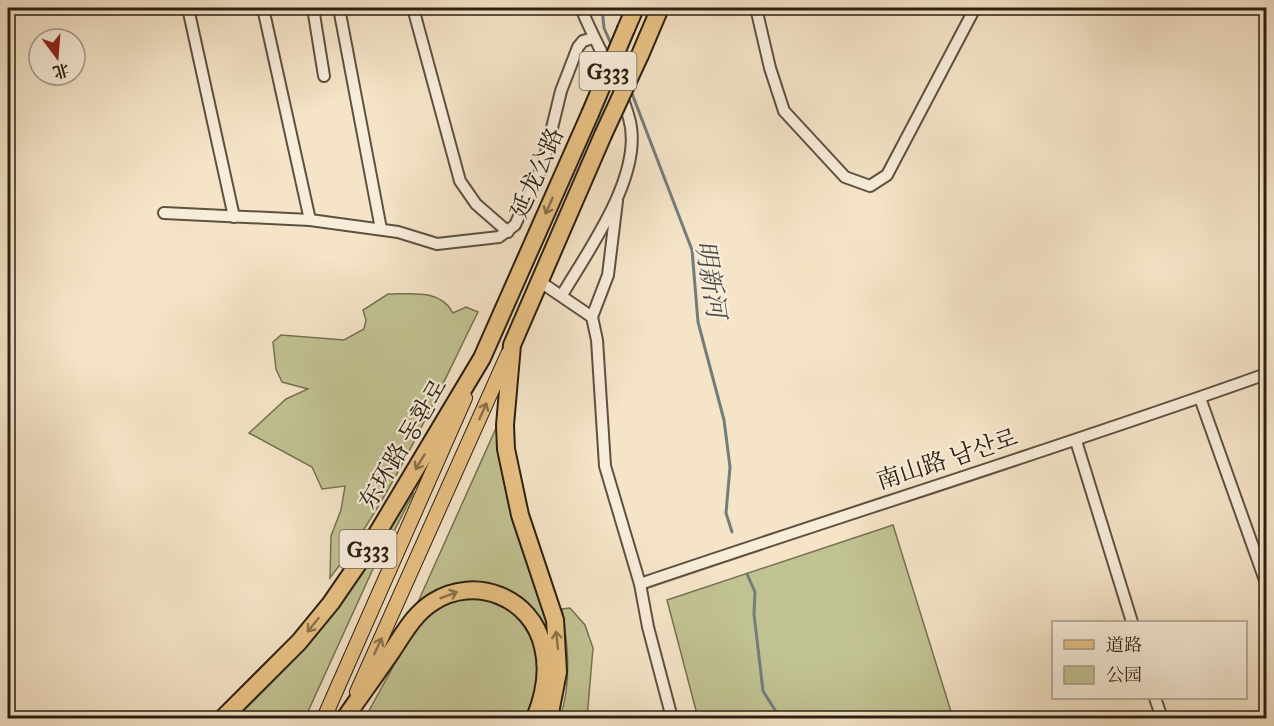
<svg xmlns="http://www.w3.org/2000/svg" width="1274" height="726" viewBox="0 0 1274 726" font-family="'IM FELL Great Primer','Noto Serif SC','Noto Serif KR',serif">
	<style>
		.green { fill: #c1c292; stroke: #767152; stroke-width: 1.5 }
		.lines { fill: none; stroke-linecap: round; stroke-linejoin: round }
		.stream { stroke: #737d7c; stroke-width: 3 }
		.minor-casing { stroke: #5d5140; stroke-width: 14 }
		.major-casing { stroke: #2a2012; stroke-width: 16 }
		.highway-casing { stroke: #2a2012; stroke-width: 20 }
		.minor { stroke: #f8eddb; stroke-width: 10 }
		.major { stroke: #eac284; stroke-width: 14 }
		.highway { stroke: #eac284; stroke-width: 16 }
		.highway-bridge-casing { stroke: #2a2012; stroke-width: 20; stroke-linecap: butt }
		.highway-bridge { stroke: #eac284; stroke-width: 16 }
		.oneway { stroke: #8a714b }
		.labels { text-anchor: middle; stroke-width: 4.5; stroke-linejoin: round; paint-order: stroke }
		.shield { fill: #f8eddb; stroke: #685e4e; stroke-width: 1.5 }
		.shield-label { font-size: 22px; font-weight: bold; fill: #2a2012 }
		.street-label { font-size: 24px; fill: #2a2012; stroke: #f8eddb }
		.water-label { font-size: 26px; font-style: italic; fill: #4e4e47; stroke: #f8eddb }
	</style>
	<rect width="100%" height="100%" fill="#f5e4c8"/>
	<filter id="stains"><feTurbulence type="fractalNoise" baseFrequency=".00333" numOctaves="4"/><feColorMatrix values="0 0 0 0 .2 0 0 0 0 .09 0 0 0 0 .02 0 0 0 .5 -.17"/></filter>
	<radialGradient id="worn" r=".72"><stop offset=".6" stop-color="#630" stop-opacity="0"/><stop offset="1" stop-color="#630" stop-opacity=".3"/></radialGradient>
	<!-- green -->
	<g class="green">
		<path d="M 388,294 C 412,294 441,289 453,313 L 466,307 L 478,312 C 433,403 392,497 330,578 L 331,536 L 341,510 L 345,486 L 322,489 L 312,467 L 249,433 L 286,399 L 308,389 L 282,382 L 276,369 L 273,342 L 281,335 L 344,340 L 364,329 L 366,320 L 363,310 Z"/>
		<path d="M 497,426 L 506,489 L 550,623 L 544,626 L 526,603 L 508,593 L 418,602 Z"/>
		<path d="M 413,486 L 413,494 L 391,537 L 388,536 L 305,718 L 234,718 L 296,655 Z"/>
		<path d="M 893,525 L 953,718 L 698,718 L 667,600 Z"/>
		<path d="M 473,595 C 482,598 496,599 505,603 C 510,606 515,612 519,616 C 547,644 539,685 529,718 L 365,718 L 416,625 L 441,604 Z"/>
		<path d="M 570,608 L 585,625 L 593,648 L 587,718 L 560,718 C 572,681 568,647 562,609 Z"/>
	</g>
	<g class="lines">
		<!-- stream -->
		<g class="stream">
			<path d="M 602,8 L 604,28 L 612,46"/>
			<path d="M 631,91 L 692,250 L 698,322 L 724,420 L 730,467 L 726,513 L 732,532"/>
			<path d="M 747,574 L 755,592 L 754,614 L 763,691 L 780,718"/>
		</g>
		<!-- minor casing -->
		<g class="minor-casing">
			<g id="minor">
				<path d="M 188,8 L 234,217"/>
				<path d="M 263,8 L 310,220"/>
				<path d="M 313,8 L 324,76"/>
				<path d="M 339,8 L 381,229"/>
				<path d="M 413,8 L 460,181 L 476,204 L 508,232"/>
				<path d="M 756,8 L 770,68 L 784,111 L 845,177 L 870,186 L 887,175 L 975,8"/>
				<path d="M 617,201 L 608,275 L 592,317 L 597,340 L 605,466 L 640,584 L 648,627 L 672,718"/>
				<path d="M 164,213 L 310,220 L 398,232 L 437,244 L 499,237 L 515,225 L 543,165 L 561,91 L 578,47 L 583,41 L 593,38"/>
				<path d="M 539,281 L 592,317"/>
				<path d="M 562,295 C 589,249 645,173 629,118 C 619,81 595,43 581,8"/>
				<path d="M 1200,398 L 1266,583"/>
				<path d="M 1076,441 L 1132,622"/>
				<path d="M 640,584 C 849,513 1059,448 1266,374"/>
				<path d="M 1155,698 L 1162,718"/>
			</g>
		</g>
		<!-- major casing -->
		<g class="major-casing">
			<g id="major">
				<path d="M 357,692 L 508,354"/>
				<path d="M 324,718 L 465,398"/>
			</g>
		</g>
		<!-- highway casing -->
		<g class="highway-casing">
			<g id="highway">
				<path d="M 626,29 L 635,8"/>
				<path d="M 640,55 L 660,8"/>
				<path d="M 223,718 L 299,642 L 331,603 L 366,552 L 482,358 L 590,114"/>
				<path d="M 345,718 C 361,695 377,673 392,651 C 404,633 414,614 433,602 C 475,575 532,597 543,647 C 549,671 544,696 535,718"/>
				<path d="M 549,718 L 558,672 L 555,620 L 520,515 L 506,449 L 505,425 L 512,345 L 603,135"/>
			</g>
		</g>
		<!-- minor -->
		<use href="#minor" class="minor"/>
		<!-- major -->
		<use href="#major" class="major"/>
		<!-- highway -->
		<use href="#highway" class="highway"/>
		<!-- highway-bridge casing -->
		<g class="highway-bridge-casing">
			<g id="highway-bridge">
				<path d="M 590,114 L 626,29"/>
				<path d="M 603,135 L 640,55"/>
			</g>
		</g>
		<!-- highway-bridge -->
		<use href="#highway-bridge" class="highway-bridge"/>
	</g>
	<!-- one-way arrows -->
	<defs><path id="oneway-shaft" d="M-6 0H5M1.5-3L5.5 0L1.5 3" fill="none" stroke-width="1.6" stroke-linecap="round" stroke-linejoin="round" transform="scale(1.5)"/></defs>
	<g class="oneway">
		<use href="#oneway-shaft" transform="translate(549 206) rotate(114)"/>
		<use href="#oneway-shaft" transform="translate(483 411) rotate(-66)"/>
		<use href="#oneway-shaft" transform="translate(420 462) rotate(121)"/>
		<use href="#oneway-shaft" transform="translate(449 595) rotate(-21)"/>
		<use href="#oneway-shaft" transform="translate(313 625) rotate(129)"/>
		<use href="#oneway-shaft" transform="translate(557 640) rotate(-96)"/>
		<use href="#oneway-shaft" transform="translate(378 646) rotate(-65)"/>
	</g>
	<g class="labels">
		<!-- shield labels -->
		<g class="shield">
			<rect x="579.5" y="52" width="57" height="38" rx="4.5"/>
			<rect x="339.5" y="530" width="57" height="38" rx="4.5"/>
		</g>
		<g class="shield-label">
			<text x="608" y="79">G333</text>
			<text x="368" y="557">G333</text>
		</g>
		<!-- street labels -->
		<g class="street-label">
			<text transform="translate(537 173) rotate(-66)" y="8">延龙公路</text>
			<text transform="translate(403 444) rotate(-59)" y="8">东环路 동환로</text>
			<text transform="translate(947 459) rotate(-18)" y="8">南山路 남산로</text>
		</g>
		<!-- water labels -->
		<g class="water-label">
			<text transform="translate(711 279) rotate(81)" y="9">明新河</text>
		</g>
	</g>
	<!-- margin -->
	<rect width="1274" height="726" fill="none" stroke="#f5e4c8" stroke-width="30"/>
	<rect x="9" y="9" width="1256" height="708" fill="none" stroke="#2a2012" stroke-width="3"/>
	<rect x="15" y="15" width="1244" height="696" fill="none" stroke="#2a2012" stroke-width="1.5"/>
	<!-- legend -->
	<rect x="1052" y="621" width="195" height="78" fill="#f8eddb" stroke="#a69b8b" stroke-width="1.5"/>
	<rect x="1064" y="640" width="30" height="9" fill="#eac284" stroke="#a69b8b" stroke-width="1.5"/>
	<text x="1106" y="651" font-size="18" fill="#2a2012">道路</text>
	<rect x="1064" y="666" width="30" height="18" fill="#c1c292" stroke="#a69b8b" stroke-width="1.5"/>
	<text x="1106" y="681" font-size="18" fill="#2a2012">公园</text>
	<!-- north arrow -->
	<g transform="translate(57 57) rotate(164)"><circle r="28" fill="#f8eddb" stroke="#a69b8b" stroke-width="1.5"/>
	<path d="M0-4.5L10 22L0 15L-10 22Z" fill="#8f2418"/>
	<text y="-9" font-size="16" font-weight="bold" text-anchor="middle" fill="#2a2012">北</text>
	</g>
	<rect width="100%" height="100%" filter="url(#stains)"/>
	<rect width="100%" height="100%" fill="url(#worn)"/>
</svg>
